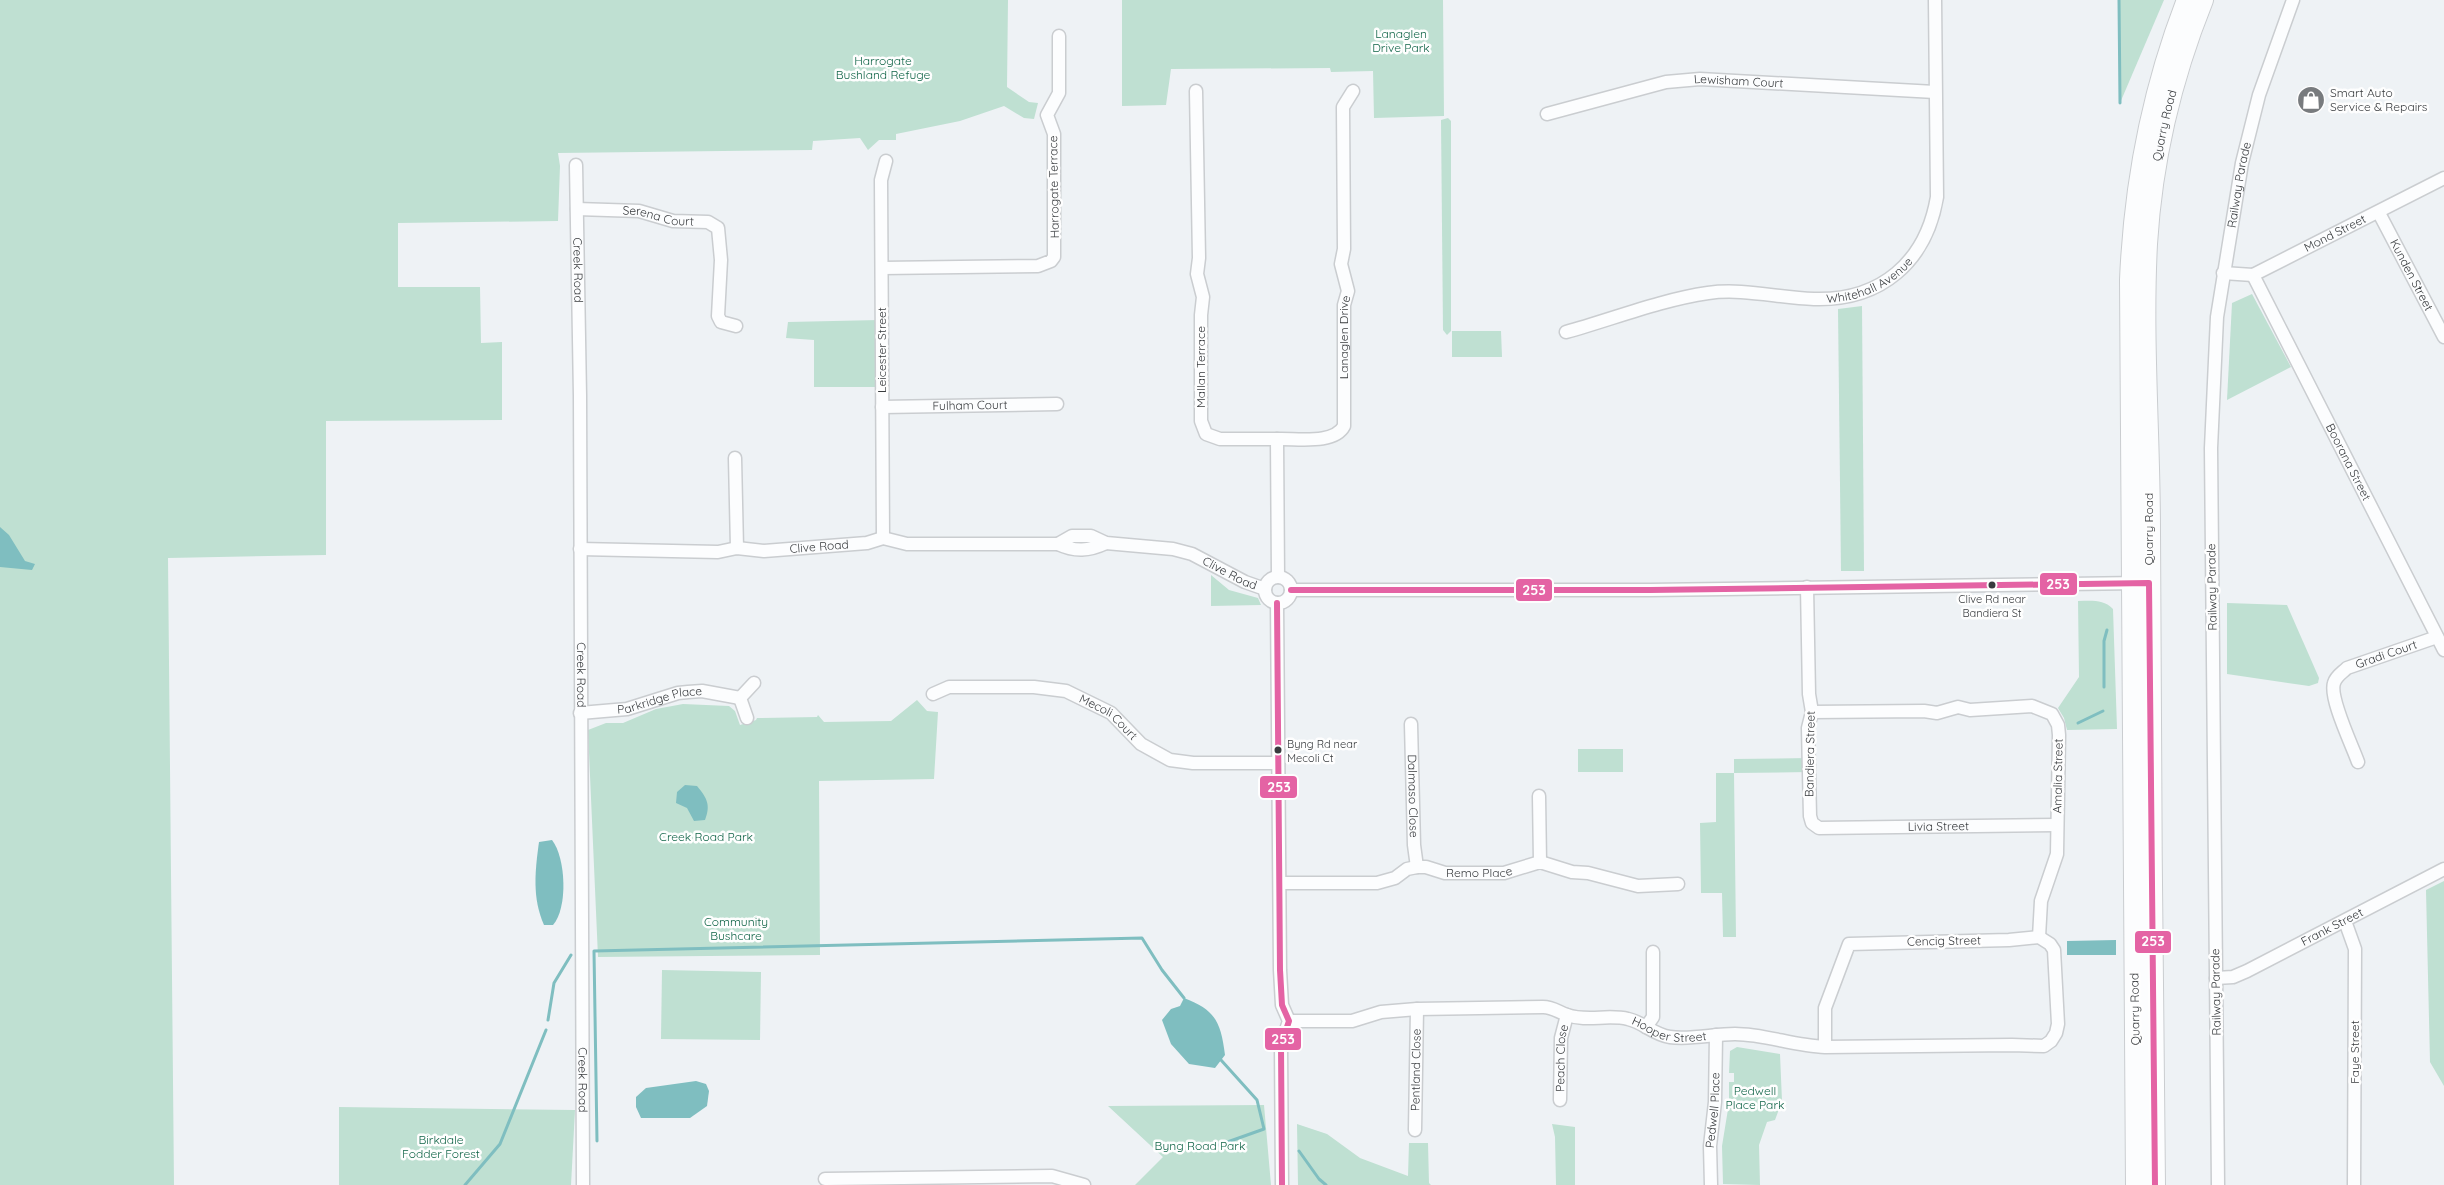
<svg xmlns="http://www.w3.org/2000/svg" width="2444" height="1185" viewBox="0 0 2444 1185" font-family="Quicksand,sans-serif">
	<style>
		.green { fill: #bfe0d2 }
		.water { fill: #7fbec0 }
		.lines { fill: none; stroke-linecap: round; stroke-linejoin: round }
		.stream { stroke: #7fbec0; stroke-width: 3 }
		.street-casing { stroke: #cacdd0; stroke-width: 15 }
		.primary-casing { stroke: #cacdd0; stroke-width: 22 }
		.street { stroke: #fcfdfe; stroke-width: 12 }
		.primary { stroke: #fcfdfe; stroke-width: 20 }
		.bus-1-casing { stroke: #fefefe; stroke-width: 10 }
		.bus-1 { stroke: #e463a4; stroke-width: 6 }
		.bus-dot { fill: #383b3e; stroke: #fefefe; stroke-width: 2 }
		.labels { text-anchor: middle; stroke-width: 5; stroke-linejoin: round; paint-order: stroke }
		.bus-label { font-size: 11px; fill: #383b3e; stroke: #fefefe }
		.park-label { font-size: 12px; fill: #116548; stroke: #fefefe }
		.street-label { font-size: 12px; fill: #383b3e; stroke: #fefefe }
		.poi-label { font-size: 12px; fill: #383b3e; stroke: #fefefe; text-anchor: start }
		.line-badge { stroke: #fefefe; stroke-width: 2 }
		.badge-label { font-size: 14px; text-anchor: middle; font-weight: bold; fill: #fff }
	</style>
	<rect width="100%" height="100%" fill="#eef2f5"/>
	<!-- green -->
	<g class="green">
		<path d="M 0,0 L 1008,0 L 1007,87 L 1029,102 L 1038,103 L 1034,119 L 1024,118 L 1004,106 L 960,121 L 896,134 L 896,140 L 879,140 L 868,150 L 860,138 L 813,141 L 812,150 L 558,153 L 560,166 L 558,221 L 398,223 L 398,287 L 480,287 L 481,343 L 502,342 L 502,420 L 326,421 L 326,555 L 168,558 L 174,1185 L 0,1185 Z"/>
		<path d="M 1122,0 L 1443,0 L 1444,116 L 1374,118 L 1373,71 L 1331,72 L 1330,68 L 1171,69 L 1166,105 L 1122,106 Z"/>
		<path d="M 2119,0 L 2164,0 L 2120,103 Z"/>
		<path d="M 1448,118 L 1451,121 L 1451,331 L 1447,335 L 1443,330 L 1441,120 Z"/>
		<path d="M 2252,294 L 2291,367 L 2227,400 L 2232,303 Z"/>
		<path d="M 1862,306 L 1864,571 L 1841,571 L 1838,309 Z"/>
		<path d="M 879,320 L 880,387 L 814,387 L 814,340 L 786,338 L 788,322 Z"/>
		<path d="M 1452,331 L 1501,331 L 1502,357 L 1452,357 Z"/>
		<path d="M 1211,575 L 1229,590 L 1258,598 L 1261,605 L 1211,606 Z"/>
		<path d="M 2078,601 C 2092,601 2103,599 2113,609 L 2117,729 L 2067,730 L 2064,718 L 2058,708 L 2079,677 Z"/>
		<path d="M 2227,603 L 2287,605 L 2319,678 L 2318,683 L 2309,686 L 2227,674 Z"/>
		<path d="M 917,700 L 927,711 L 938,712 L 934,779 L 819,781 L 820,955 L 598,957 L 588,730 L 606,723 L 623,723 L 656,709 L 683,704 L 729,706 L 735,711 L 740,725 L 756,720 L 757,718 L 817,717 L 818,715 L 824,722 L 891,721 Z"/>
		<rect x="1578" y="749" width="45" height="23"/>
		<path d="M 1809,758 L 1809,772 L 1734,773 L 1736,937 L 1723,937 L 1722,893 L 1701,893 L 1700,823 L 1716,822 L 1716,773 L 1734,773 L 1734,759 Z"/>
		<path d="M 2444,881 L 2444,1086 L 2430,1062 L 2426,890 Z"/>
		<path d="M 662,970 L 761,972 L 760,1040 L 661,1039 Z"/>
		<path d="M 1737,1047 L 1780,1054 L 1782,1101 L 1775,1120 L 1767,1122 L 1759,1145 L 1760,1185 L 1723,1184 L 1722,1146 L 1729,1103 L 1729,1082 L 1734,1082 L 1734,1073 L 1729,1073 L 1730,1051 Z"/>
		<path d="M 1264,1105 L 1271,1185 L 1135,1185 L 1163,1157 L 1108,1106 Z"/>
		<path d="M 339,1107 L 575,1110 L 571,1185 L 339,1185 Z"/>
		<path d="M 1297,1124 L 1327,1134 L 1360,1158 L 1408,1176 L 1409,1143 L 1428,1143 L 1429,1183 L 1431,1185 L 1298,1185 Z"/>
		<path d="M 1552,1124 L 1575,1127 L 1575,1185 L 1556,1185 L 1555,1137 Z"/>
	</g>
	<!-- water -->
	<g class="water">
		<path d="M 0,527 L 9,535 L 25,561 L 35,564 L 32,570 L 0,567 Z"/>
		<path d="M 685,785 L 697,786 C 707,798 711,805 705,820 L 694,821 L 687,808 L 676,803 L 677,792 Z"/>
		<path d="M 552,840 C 566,858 568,908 553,925 L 544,925 C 532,898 535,871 539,842 Z"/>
		<path d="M 2116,940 L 2116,955 L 2067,955 L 2067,941 Z"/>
		<path d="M 1184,998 C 1216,1010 1221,1023 1225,1055 L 1215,1068 L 1189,1064 L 1171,1044 L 1162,1020 L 1171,1009 L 1180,1006 Z"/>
		<path d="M 696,1081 L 706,1084 L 709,1091 L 707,1106 L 690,1118 L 641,1118 L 636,1107 L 636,1097 L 646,1088 Z"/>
	</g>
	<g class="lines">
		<!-- stream -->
		<g class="stream">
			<path d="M 2119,0 L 2120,103"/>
			<path d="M 2104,687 L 2104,641 L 2107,630"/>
			<path d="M 2078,723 L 2103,711"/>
			<path d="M 548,1020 L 554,983 L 571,955"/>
			<path d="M 597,1141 L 594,951 L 1142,938 L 1162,970 L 1184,998"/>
			<path d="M 1219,1145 L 1264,1129 L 1257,1100 L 1221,1060"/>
			<path d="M 1299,1151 L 1319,1179 L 1326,1185"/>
			<path d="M 465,1185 L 500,1144 L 546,1030"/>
		</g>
		<!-- street casing -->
		<g class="street-casing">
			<g id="street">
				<path d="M 1196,91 L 1199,258 L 1197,274 L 1203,297 L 1201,315 L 1201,421 L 1206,434 L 1220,439 L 1277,439 L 1278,577"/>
				<path id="s1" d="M 1547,114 L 1666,82 L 1700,79 L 1935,92"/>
				<path id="s2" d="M 576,165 L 580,396 L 583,1185"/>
				<path id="s3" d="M 577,209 L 639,211 L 673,221 L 708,222 L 718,228 L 721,260 L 718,316 L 721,322 L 736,326"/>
				<path id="s4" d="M 2379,213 L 2444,337"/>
				<path d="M 882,268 L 1038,266 L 1051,261 L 1054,257 L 1054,134 L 1047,115 L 1059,93 L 1059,36"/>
				<path id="s5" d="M 2223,273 L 2253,275 L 2444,178"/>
				<path id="s6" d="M 2253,275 L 2444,650"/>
				<path id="s7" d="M 1566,332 C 1613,319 1660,300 1708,293 C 1743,288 1779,298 1814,299 C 1881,301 1926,262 1937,197 L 1935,0"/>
				<path id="s8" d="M 882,407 L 1057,404"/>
				<path id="s9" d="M 1277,439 C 1296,438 1334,445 1344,426 L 1344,305 L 1348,291 L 1341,264 L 1344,249 L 1343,107 L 1353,91"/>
				<path d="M 735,458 L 737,548"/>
				<path d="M 883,538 L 881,180 L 886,161"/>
				<path id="s10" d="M 1058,544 L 1072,536 L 1091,536 L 1106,543 L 1173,549 L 1192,554 L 1245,582 L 1265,589"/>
				<path id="s11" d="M 580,549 L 718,552 L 737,548 L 764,551 L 867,543 L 883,538 L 907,544 L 1058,544 C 1075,552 1089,551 1106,543"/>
				<circle cx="1278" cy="590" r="13"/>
				<path id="s12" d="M 1807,587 L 1809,694 L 1812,712 L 1808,728 L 1810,816 L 1812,823 L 1819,828 L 2057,825"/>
				<path d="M 1291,590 L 1650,590 L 2139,583"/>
				<path d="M 1277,603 L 1280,970 L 1282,1005 L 1289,1021 L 1281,1045 L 1282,1185"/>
				<path id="s13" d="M 933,694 L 949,687 L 1034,687 L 1066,691 L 1111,713 L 1141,744 L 1170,760 L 1193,763 L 1278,763"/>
				<path d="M 1812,712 L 1924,711 L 1937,713 L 1958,707 L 1970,710 L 2032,706 L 2052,714 L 2058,725 L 2059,735 L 2057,854 L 2041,901 L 2039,937"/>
				<path id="s14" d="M 580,713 L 627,709 L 678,693 L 688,692 L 702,691 L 740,698"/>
				<path d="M 747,718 L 740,698 L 754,683"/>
				<path id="s15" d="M 1411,724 L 1414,845 L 1417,867"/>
				<path id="s16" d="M 2358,762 C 2352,745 2329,698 2334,683 C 2336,676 2342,673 2347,668 L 2437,637"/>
				<path d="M 1539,796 L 1540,862"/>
				<path id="s17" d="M 1280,883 L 1377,883 L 1395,878 L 1407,869 L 1417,867 L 1426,867 L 1445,873 L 1504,873 L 1540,862 L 1572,872 L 1588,873 L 1638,886 L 1678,884"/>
				<path d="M 2345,921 L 2355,949 L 2354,1185"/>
				<path id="s18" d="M 2216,978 L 2233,977 L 2247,971 L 2444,869"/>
				<path id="s19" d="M 1289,1021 L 1352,1021 L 1381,1012 L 1417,1009 L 1543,1007 C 1553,1007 1558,1012 1567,1015 C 1587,1022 1608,1014 1628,1019 C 1643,1022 1654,1035 1670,1037 C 1690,1040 1714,1034 1735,1034 C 1765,1034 1794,1046 1825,1047 L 2012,1045 L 2044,1046 L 2051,1041 L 2056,1033 L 2058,1024 L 2054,950 L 2050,944 L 2039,937 L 2009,940 L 1849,944 L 1825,1008 L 1825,1047"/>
				<path d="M 1646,1027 L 1653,1017 L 1653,952"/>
				<path id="s20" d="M 1560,1100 L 1561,1038 L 1567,1015"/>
				<path id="s21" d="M 1415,1130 L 1417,1009"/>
				<path d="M 825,1179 L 1052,1176 L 1084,1185"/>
				<path id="s22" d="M 1711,1185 L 1710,1146 L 1715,1102 L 1716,1035"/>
				<path id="s23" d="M 2218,1185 L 2211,448 L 2217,317 L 2242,163 L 2259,95 L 2293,0"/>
			</g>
		</g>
		<!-- primary casing -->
		<g class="primary-casing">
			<g id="primary">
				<path d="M 2136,1185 L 2130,280 C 2134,184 2152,90 2187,0"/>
				<path id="s24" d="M 2155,1185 C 2153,967 2150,750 2150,532 C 2150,436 2142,340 2147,244 C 2152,161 2172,77 2203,0"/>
			</g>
		</g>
		<!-- street -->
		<use href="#street" class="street"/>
		<!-- primary -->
		<use href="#primary" class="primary"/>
		<!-- bus-1 casing -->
		<g class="bus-1-casing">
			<g id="bus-1">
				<path d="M 1291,590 L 1650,590 L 2149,583 L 2155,1185"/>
				<path d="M 1277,603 L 1280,970 L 1282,1005 L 1289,1021 L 1281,1045 L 1282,1185"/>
			</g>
		</g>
		<!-- bus-1 -->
		<use href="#bus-1" class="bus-1"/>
	</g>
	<!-- icons -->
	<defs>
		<g id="shop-disc" transform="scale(1.4375)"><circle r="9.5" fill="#787b7e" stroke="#fefefe"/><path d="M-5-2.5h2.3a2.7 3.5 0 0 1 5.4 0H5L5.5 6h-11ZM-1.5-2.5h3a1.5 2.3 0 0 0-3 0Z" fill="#fff"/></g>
	</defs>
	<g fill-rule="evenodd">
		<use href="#shop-disc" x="2311" y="100"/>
	</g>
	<!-- markers -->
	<g class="bus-dot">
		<circle cx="1992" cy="585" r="4.5"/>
		<circle cx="1278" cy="750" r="4.5"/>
	</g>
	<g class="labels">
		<!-- bus labels -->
		<g class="bus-label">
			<text x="1992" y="603">Clive Rd near<tspan x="1992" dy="14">Bandiera St</tspan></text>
			<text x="1287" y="748" text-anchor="start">Byng Rd near<tspan x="1287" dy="14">Mecoli Ct</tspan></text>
		</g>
		<!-- park labels -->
		<g class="park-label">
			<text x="1401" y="38">Lanaglen<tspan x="1401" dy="14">Drive Park</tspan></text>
			<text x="883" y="65">Harrogate<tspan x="883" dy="14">Bushland Refuge</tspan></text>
			<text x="706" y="841">Creek Road Park</text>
			<text x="736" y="926">Community<tspan x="736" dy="14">Bushcare</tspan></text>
			<text x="1755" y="1095">Pedwell<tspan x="1755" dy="14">Place Park</tspan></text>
			<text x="441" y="1144">Birkdale<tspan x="441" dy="14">Fodder Forest</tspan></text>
			<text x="1200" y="1150">Byng Road Park</text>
		</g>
		<!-- street labels -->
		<g class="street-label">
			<text dy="4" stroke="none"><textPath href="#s1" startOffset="196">Lewisham Court</textPath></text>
			<text dy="4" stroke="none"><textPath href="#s24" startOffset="1061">Quarry Road</textPath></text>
			<text dy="4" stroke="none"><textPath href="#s23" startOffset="1002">Railway Parade</textPath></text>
			<text transform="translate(1054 187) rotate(-91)" y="4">Harrogate Terrace</text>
			<text dy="4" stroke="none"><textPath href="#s3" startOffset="82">Serena Court</textPath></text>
			<text dy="4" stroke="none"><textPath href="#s5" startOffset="122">Mond Street</textPath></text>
			<text dy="4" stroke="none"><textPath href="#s2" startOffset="105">Creek Road</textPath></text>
			<text dy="4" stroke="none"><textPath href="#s4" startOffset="70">Kunden Street</textPath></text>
			<text dy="4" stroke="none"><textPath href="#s7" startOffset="314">Whitehall Avenue</textPath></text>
			<text dy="4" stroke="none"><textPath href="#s9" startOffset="160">Lanaglen Drive</textPath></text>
			<text transform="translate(882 350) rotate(-90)" y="4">Leicester Street</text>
			<text transform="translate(1201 367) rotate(-90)" y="4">Mallan Terrace</text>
			<text dy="4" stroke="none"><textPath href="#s8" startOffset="88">Fulham Court</textPath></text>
			<text dy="4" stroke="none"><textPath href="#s6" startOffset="210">Boorana Street</textPath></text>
			<text transform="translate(2149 529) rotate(-90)" y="4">Quarry Road</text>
			<text dy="4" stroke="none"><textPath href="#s11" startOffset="240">Clive Road</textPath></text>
			<text dy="4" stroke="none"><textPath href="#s10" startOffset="181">Clive Road</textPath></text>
			<text transform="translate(2212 587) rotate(-91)" y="4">Railway Parade</text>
			<text dy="4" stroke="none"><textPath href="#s16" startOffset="145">Gradi Court</textPath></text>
			<text dy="4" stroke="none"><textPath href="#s2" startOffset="510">Creek Road</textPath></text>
			<text dy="4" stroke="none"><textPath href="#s14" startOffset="81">Parkridge Place</textPath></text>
			<text dy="4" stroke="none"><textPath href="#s13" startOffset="185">Mecoli Court</textPath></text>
			<text transform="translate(1810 754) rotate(-89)" y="4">Bandiera Street</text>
			<text transform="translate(2058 776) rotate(-89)" y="4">Amalia Street</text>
			<text dy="4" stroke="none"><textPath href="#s15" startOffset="72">Dalmaso Close</textPath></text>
			<text dy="4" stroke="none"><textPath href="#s12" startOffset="365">Livia Street</textPath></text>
			<text dy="4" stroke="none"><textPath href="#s17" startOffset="204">Remo Place</textPath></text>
			<text dy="4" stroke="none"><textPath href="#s18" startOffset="128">Frank Street</textPath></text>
			<text transform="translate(1944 941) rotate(-1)" y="4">Cencig Street</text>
			<text transform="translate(2216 992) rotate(-91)" y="4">Railway Parade</text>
			<text transform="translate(2135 1009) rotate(-91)" y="4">Quarry Road</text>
			<text dy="4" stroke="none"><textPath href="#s19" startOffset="386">Hooper Street</textPath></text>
			<text transform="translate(2355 1052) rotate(-90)" y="4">Faye Street</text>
			<text dy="4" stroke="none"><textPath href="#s20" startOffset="42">Peach Close</textPath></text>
			<text dy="4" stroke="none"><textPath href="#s21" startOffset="60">Pentland Close</textPath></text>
			<text dy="4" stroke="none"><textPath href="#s2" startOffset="915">Creek Road</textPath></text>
			<text dy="4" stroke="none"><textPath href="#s22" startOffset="75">Pedwell Place</textPath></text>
		</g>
		<!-- poi labels -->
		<g class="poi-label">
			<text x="2330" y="97">Smart Auto<tspan x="2330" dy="14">Service &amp; Repairs</tspan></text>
		</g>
	</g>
	<g class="line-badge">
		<rect x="2039" y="572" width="39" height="24" rx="5" fill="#e463a4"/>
		<rect x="1515" y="578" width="38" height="24" rx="5" fill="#e463a4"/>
		<rect x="1259" y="775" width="39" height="24" rx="5" fill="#e463a4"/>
		<rect x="2134" y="930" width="38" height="24" rx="5" fill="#e463a4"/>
		<rect x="1264" y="1027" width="38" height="24" rx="5" fill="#e463a4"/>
	</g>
	<g class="badge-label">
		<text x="2058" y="589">253</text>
		<text x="1534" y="595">253</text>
		<text x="1279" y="792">253</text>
		<text x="2153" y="946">253</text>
		<text x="1283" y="1044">253</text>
	</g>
</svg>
